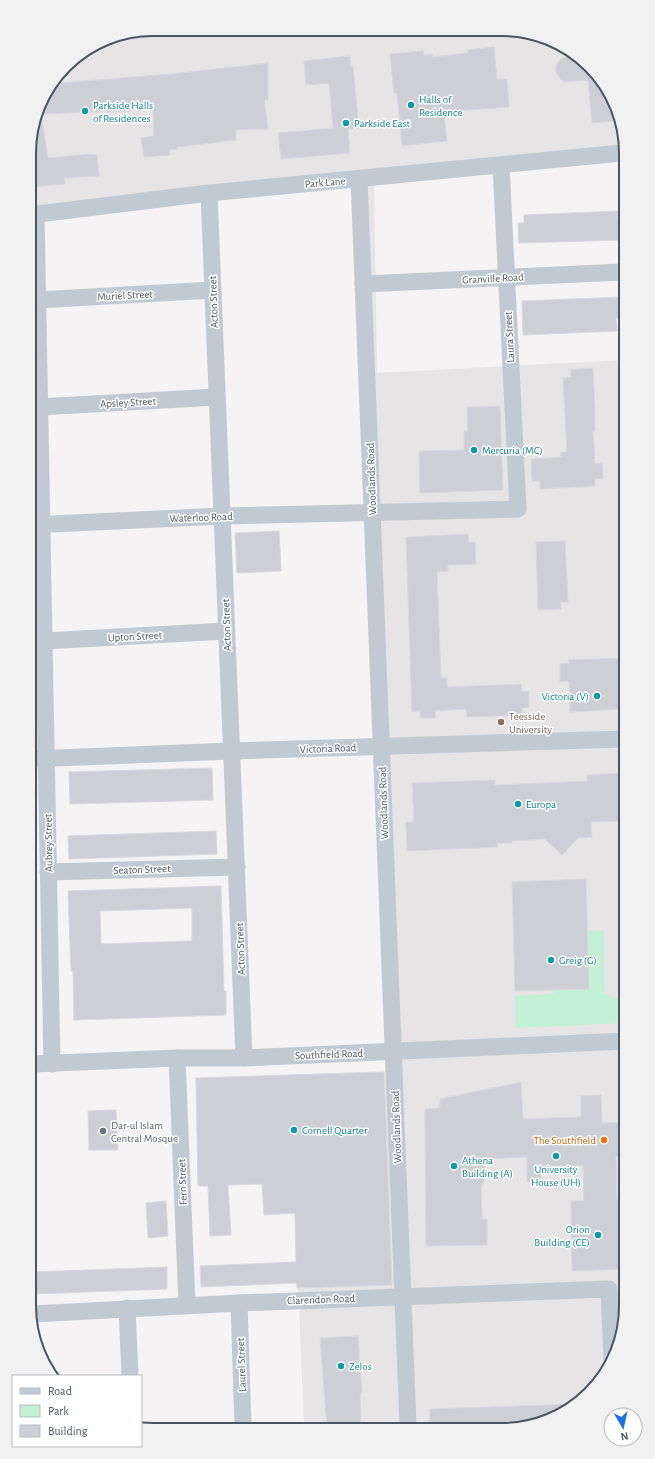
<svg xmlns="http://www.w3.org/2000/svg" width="655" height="1459" viewBox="0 0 655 1459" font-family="'Alegreya Sans',sans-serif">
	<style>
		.education { fill: #e6e4e5 }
		.green { fill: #c3f1d5 }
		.building { fill: #cdcfd5; stroke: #d7d9de; fill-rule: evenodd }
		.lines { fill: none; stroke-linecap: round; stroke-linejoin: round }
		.street { stroke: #c1cad2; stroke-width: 17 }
		.culture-dot { fill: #0f9aa8; stroke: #fff; stroke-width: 1.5 }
		.education-dot { fill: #8d6e63; stroke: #fff; stroke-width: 1.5 }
		.worship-dot { fill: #6b7280; stroke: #fff; stroke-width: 1.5 }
		.food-dot { fill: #e8710a; stroke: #fff; stroke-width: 1.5 }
		.labels { text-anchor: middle; stroke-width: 3; stroke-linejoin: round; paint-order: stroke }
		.culture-label { font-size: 11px; fill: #0d838f; stroke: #fff; text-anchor: start }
		.street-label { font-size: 11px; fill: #4a5661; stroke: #fff }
		.education-label { font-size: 11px; fill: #785e54; stroke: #fff; text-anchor: start }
		.worship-label { font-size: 11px; fill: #5b616d; stroke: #fff; text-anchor: start }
		.food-label { font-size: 11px; fill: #c56008; stroke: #fff; text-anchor: end }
		.rim { fill: none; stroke: #4a5661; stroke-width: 2 }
	</style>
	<rect width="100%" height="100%" fill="#f5f3f3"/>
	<!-- education -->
	<path class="education" d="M 153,29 L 526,31 L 584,60 L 605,84 L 622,120 L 622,153 L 374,178 L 377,373 L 623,360 L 626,1315 L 617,1353 L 600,1382 L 571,1409 L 535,1426 L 304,1427 L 294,1182 L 198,1186 L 196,1078 L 389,1071 L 359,179 L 30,215 L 29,144 L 42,98 L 71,60 L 106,38 Z"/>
	<!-- green -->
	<path class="green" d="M 587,931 L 604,931 L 604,984 L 605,993 L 616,998 L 625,997 L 625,1023 L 516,1028 L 515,996 L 553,994 L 553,990 L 588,989 Z"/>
	<!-- building -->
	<g class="building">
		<path d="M 494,47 L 497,79 L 507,79 L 509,107 L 444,112 L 447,141 L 402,146 L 397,93 L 394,93 L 390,54 L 423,51 L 424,55 L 432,54 L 433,57 L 468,53 L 468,50 Z"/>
		<path d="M 573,54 L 584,60 L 605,84 L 622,120 L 592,123 L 588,80 L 564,82 L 561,80 L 556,72 L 556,66 L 560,59 Z"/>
		<path d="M 350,56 L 351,66 L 353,66 L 359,128 L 348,129 L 350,153 L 281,159 L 278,133 L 333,128 L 329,83 L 306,85 L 304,61 Z"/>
		<path d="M 268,63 L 268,100 L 264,100 L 268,129 L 236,130 L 236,140 L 178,147 L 178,149 L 169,150 L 170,155 L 144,157 L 141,138 L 154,136 L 153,110 L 41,114 L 48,158 L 90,154 L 97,155 L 99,176 L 64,178 L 65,184 L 29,187 L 29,144 L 42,98 L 50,87 L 60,86 L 60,83 L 172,74 Z"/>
		<path d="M 618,211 L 618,220 L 622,219 L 622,240 L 519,243 L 518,223 L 524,223 L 524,215 Z"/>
		<path d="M 622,297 L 622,318 L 616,318 L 617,331 L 523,335 L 522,301 Z"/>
		<path d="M 593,368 L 595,410 L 595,431 L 593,432 L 595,464 L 602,463 L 603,479 L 595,479 L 595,486 L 540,489 L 540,481 L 532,481 L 531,459 L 561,457 L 561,452 L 567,452 L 563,378 L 571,377 L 570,370 Z"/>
		<path d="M 500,406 L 503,490 L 420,493 L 419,451 L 464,450 L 464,431 L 468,431 L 467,407 Z"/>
		<path d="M 279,531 L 281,571 L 237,573 L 235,533 Z"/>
		<path d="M 468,534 L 469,542 L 475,542 L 476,564 L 448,565 L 448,571 L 437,572 L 441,678 L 447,678 L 447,687 L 521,684 L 522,691 L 529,691 L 529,707 L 522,708 L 522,715 L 467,717 L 466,709 L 435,711 L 436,718 L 420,718 L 420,711 L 412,712 L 406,537 Z"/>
		<path d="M 565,541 L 568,602 L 560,602 L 561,609 L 538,610 L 536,542 Z"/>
		<path d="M 624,658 L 624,709 L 570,712 L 569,681 L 560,682 L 560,664 L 569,663 L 569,660 Z"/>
		<path d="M 212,768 L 213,800 L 70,804 L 69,772 Z"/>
		<path d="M 624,773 L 624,821 L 591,822 L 592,837 L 578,838 L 562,855 L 545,839 L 512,841 L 512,843 L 497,843 L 498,847 L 407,851 L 406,822 L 414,822 L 412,783 L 495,780 L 495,785 L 587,781 L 587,775 Z"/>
		<path d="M 216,831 L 217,854 L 69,859 L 68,836 Z"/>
		<path d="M 586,879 L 589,989 L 515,991 L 512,882 Z"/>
		<path d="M 221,886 L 224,991 L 226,991 L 226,1015 L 74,1020 L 73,971 L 71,971 L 68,891 ZM 192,908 L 192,941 L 101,944 L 100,911 Z"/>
		<path d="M 384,1072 L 392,1285 L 297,1288 L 297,1283 L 201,1287 L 200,1266 L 296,1262 L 295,1213 L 264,1215 L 262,1184 L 228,1185 L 231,1235 L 210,1236 L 208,1186 L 198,1186 L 196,1078 Z"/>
		<path d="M 521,1082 L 523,1119 L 581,1117 L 581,1096 L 601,1095 L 602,1123 L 625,1122 L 625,1156 L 616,1157 L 617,1200 L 625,1199 L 626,1269 L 572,1271 L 571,1201 L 584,1201 L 583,1165 L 541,1167 L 541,1181 L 527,1182 L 527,1157 L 484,1159 L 485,1178 L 481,1188 L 482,1219 L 487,1219 L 487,1245 L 426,1246 L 425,1109 L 440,1108 L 440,1099 Z"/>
		<path d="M 116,1110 L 118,1150 L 89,1150 L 88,1111 Z"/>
		<path d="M 166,1201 L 168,1236 L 148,1238 L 146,1203 Z"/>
		<path d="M 167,1267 L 167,1289 L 33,1294 L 33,1272 Z"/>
		<path d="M 358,1336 L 362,1393 L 360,1393 L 361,1427 L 327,1427 L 320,1338 Z"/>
		<path d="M 577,1404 L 571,1409 L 535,1426 L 430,1426 L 430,1409 Z"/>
	</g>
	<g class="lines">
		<!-- street -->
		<g class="street">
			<path d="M 359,179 L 408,1426"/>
			<path d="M 209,193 L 244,1058"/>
			<path d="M 36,214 L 52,1064"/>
			<path d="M 30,215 L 209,193 L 622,153"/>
			<path d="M 363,284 L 622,272"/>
			<path d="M 37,300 L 213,290"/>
			<path d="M 39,407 L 217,397"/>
			<path d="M 31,525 L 222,516 L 518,509 L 501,165"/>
			<path d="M 44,641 L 226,631"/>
			<path d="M 31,759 L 231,751 L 624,739"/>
			<path d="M 48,872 L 237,867"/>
			<path d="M 177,1058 L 187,1305"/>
			<path d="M 32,1064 L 177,1058 L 244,1058 L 625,1041"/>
			<path d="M 239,1303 L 243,1427"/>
			<path d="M 127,1308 L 130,1376"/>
			<path d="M 33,1314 L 239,1303 L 609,1289 L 612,1362"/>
		</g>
	</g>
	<!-- markers -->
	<g class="culture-dot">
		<circle cx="411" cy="105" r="4"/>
		<circle cx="85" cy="111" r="4"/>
		<circle cx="346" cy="123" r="4"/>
		<circle cx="474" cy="450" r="4"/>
		<circle cx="597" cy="696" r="4"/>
		<circle cx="518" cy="804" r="4"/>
		<circle cx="551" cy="960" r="4"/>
		<circle cx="294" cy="1130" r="4"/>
		<circle cx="556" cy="1156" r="4"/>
		<circle cx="454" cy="1166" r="4"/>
		<circle cx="598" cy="1235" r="4"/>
		<circle cx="341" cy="1366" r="4"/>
	</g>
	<circle class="education-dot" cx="501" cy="722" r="4"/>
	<circle class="worship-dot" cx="103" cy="1131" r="4"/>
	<circle class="food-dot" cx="604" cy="1140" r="4"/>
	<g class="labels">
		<!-- culture labels -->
		<g class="culture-label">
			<text x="419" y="103">Halls of<tspan x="419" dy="13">Residence</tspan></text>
			<text x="93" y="109">Parkside Halls<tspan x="93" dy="13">of Residences</tspan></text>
			<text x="354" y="127">Parkside East</text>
			<text x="482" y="454">Mercuria (MC)</text>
			<text x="589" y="700" text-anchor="end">Victoria (V)</text>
			<text x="526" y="808">Europa</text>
			<text x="559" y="964">Greig (G)</text>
			<text x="302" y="1134">Cornell Quarter</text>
			<text x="462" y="1164">Athena<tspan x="462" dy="13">Building (A)</tspan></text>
			<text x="556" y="1173" text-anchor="middle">University<tspan x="556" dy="13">House (UH)</tspan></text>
			<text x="590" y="1233" text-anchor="end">Orion<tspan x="590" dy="13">Building (CE)</tspan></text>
			<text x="349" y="1370">Zelos</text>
		</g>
		<!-- street labels -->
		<g class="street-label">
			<text transform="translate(325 182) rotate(-5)" y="4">Park Lane</text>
			<text transform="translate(493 278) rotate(-3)" y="4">Granville Road</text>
			<text transform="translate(125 295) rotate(-3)" y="4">Muriel Street</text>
			<text transform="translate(213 302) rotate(-92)" y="4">Acton Street</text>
			<text transform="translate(509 337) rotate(-93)" y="4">Laura Street</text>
			<text transform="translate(128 402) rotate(-3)" y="4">Apsley Street</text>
			<text transform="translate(371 479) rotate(-92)" y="4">Woodlands Road</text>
			<text transform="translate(201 517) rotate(-2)" y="4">Waterloo Road</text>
			<text transform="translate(226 625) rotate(-92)" y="4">Acton Street</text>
			<text transform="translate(135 636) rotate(-3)" y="4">Upton Street</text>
			<text transform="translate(328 748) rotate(-2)" y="4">Victoria Road</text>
			<text transform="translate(383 803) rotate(-92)" y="4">Woodlands Road</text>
			<text transform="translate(48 843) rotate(-91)" y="4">Aubrey Street</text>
			<text transform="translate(142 869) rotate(-2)" y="4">Seaton Street</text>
			<text transform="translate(240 949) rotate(-92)" y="4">Acton Street</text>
			<text transform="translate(329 1054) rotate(-2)" y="4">Southfield Road</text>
			<text transform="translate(396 1127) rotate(-92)" y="4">Woodlands Road</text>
			<text transform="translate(182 1182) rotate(-92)" y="4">Fern Street</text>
			<text transform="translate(321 1299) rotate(-2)" y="4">Clarendon Road</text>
			<text transform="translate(241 1365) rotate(-92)" y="4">Laurel Street</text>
		</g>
		<!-- education labels -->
		<g class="education-label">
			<text x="509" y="720">Teesside<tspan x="509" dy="13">University</tspan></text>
		</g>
		<!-- worship labels -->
		<g class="worship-label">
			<text x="111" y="1129">Dar-ul Islam<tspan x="111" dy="13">Central Mosque</tspan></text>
		</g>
		<!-- food labels -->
		<g class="food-label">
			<text x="596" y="1144">The Southfield</text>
		</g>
	</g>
	<!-- crop -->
	<path d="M0 0H655V1459H0ZM153 36H502A117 117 0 0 1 619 153V1306A117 117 0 0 1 502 1423H153A117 117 0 0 1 36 1306V153A117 117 0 0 1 153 36Z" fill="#f1f1f2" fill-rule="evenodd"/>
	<path class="rim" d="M153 36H502A117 117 0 0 1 619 153V1306A117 117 0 0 1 502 1423H153A117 117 0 0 1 36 1306V153A117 117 0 0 1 153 36Z"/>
	<!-- legend -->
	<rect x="12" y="1375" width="130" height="72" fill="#ffffff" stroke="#b7bbc0"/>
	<rect x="20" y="1388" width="20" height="6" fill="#c1cad2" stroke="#b7bbc0"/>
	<text x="48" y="1395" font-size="12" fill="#4a5661">Road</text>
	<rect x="20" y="1405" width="20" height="12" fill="#c3f1d5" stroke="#b7bbc0"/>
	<text x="48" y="1415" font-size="12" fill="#4a5661">Park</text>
	<rect x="20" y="1425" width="20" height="12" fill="#cdcfd5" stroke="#b7bbc0"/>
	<text x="48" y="1435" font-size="12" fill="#4a5661">Building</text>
	<!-- north arrow -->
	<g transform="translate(623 1427) rotate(171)"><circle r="19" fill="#ffffff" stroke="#b7bbc0"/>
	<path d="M0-3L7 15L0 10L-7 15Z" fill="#1a73e8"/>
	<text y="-6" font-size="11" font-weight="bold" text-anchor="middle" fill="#4a5661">N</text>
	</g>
</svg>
